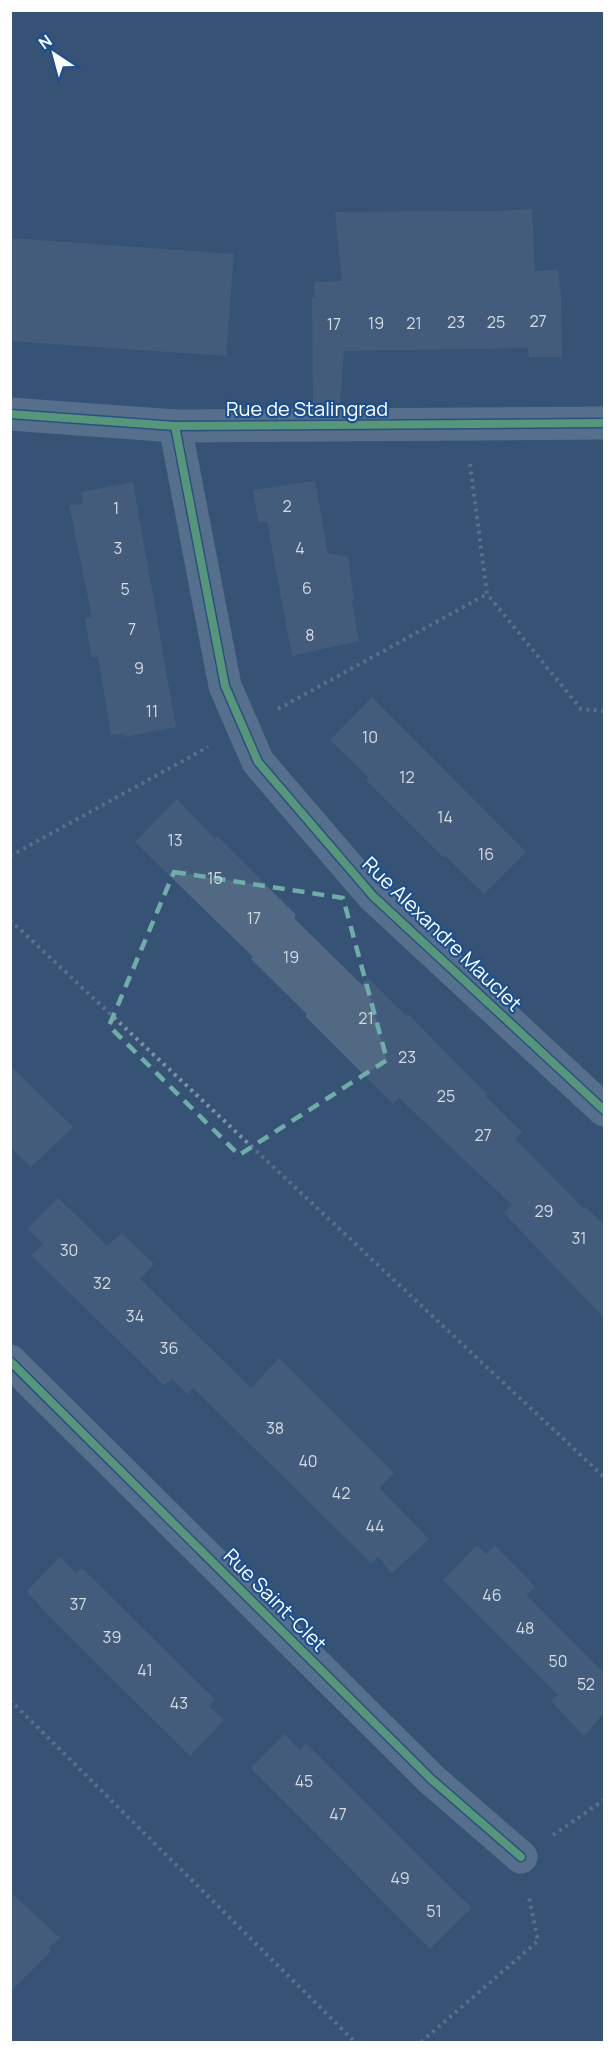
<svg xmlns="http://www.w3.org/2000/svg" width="615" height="2053" viewBox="0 0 615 2053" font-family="Manrope,sans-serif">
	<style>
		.building { fill: #526984 }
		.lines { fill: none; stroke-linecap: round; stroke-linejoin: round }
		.path { stroke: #7d92a8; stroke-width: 4; stroke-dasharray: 3 4.5; stroke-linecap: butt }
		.street { stroke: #7d92a8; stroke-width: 33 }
		.cycleway-casing { stroke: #1b4f8f; stroke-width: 11 }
		.cycleway { stroke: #7ce984; stroke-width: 8 }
		.marked { fill: none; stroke: #6fada8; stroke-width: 4.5; stroke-dasharray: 12 8; stroke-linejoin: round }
		.labels { text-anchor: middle; stroke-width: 4.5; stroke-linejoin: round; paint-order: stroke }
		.number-label { font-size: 16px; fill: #d4dae0 }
		.street-label { font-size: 20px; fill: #fff; stroke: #1b4f8f }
	</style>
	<rect width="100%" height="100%" fill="#365274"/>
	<!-- building -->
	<g class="building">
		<path d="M 532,209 L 535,271 L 558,270 L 561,294 L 562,357 L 529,357 L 528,348 L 344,351 L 340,406 L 313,406 L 312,297 L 315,298 L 314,282 L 342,281 L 335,212 L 496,211 Z"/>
		<path d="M 10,238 L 234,254 L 226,356 L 10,341 Z"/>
		<path d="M 315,481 L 328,553 L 348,557 L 354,600 L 352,600 L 359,641 L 292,656 L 267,522 L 258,522 L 253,490 Z"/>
		<path d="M 133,482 L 176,727 L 124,737 L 124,734 L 111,735 L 98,657 L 92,658 L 85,619 L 92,617 L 69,505 L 83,504 L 81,492 Z"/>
		<path d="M 372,697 L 526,852 L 484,894 L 445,856 L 444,858 L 366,780 L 368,777 L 330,740 Z"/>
		<path d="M 177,799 L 215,839 L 217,836 L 296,915 L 294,918 L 362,985 L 368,978 L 407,1017 L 408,1014 L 487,1094 L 485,1096 L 522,1132 L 515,1139 L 584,1209 L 586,1207 L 604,1225 L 604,1318 L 504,1213 L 512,1205 L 399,1098 L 393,1104 L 305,1016 L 307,1014 L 251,959 L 253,957 L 135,842 Z"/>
		<path d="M 10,1065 L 73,1127 L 31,1167 L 10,1147 Z"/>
		<path d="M 58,1198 L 107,1246 L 122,1233 L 154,1264 L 140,1279 L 251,1388 L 279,1358 L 394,1473 L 380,1488 L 429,1539 L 392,1573 L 378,1557 L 371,1563 L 193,1388 L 187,1394 L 172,1379 L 164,1385 L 31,1255 L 43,1244 L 27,1229 Z"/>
		<path d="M 477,1545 L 486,1554 L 495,1546 L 536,1588 L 526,1594 L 604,1673 L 604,1713 L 584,1736 L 551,1701 L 558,1695 L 443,1580 Z"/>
		<path d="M 60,1557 L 76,1573 L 82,1568 L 215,1699 L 209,1707 L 224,1720 L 190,1756 L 48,1615 L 27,1591 Z"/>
		<path d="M 285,1734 L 300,1751 L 306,1743 L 472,1908 L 430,1949 L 251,1768 Z"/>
		<path d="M 10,1892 L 60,1938 L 49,1948 L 51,1951 L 10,1992 Z"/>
	</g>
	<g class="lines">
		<!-- path -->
		<g class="path">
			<path d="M 470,464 L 487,594 L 581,709 L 604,711"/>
			<path d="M 278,709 L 487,594"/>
			<path d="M 10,856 L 208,747"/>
			<path d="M 10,920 L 604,1477"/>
			<path d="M 10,1700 L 355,2042"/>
			<path d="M 553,1835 L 604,1800"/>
			<path d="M 421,2042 L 538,1941 L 529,1897"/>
		</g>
		<!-- street -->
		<g class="street">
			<path d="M 10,414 L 175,426 L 604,423"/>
			<path d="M 175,426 L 225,686 L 258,762 L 373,896 L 604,1110"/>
			<path d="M 10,1361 L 431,1779 L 521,1857"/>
		</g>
		<!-- cycleway casing -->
		<g class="cycleway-casing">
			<g id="cycleway">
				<path d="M 10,414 L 175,426 L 604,423"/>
				<path d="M 175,426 L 225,686 L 258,762 L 373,896 L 604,1110"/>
				<path d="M 10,1361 L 431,1779 L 521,1857"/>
			</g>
		</g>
		<!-- cycleway -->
		<use href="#cycleway" class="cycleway"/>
	</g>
	<!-- marked area -->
	<path d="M0 0H615V2053H0ZM 174,872 L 343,898 L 387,1060 L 239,1155 L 109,1026 Z" fill="#365274" fill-opacity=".55" fill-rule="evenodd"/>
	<path class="marked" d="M 174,872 L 343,898 L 387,1060 L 239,1155 L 109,1026 Z"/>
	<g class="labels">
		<!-- number labels -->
		<g class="number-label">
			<text x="538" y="327">27</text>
			<text x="456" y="328">23</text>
			<text x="496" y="328">25</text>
			<text x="376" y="329">19</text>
			<text x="414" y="329">21</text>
			<text x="334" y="330">17</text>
			<text x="287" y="512">2</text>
			<text x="116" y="514">1</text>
			<text x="118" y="554">3</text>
			<text x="300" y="554">4</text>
			<text x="307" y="594">6</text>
			<text x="125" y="595">5</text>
			<text x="132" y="635">7</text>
			<text x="310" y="641">8</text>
			<text x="139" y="674">9</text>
			<text x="152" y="717">11</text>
			<text x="370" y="743">10</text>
			<text x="407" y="783">12</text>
			<text x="445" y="823">14</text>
			<text x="175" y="846">13</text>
			<text x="486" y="860">16</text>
			<text x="215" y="884">15</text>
			<text x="254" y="924">17</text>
			<text x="291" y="963">19</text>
			<text x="366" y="1024">21</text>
			<text x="407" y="1063">23</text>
			<text x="446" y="1102">25</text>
			<text x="483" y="1141">27</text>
			<text x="544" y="1217">29</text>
			<text x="579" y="1244">31</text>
			<text x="69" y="1256">30</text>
			<text x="102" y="1289">32</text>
			<text x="135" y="1322">34</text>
			<text x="169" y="1354">36</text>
			<text x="275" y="1434">38</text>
			<text x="308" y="1467">40</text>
			<text x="341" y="1499">42</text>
			<text x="375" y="1532">44</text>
			<text x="492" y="1601">46</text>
			<text x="78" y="1610">37</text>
			<text x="525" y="1634">48</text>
			<text x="112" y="1643">39</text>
			<text x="558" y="1667">50</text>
			<text x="145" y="1676">41</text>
			<text x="586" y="1690">52</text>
			<text x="179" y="1709">43</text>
			<text x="304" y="1787">45</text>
			<text x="338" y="1820">47</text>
			<text x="400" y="1884">49</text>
			<text x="434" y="1917">51</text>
		</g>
		<!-- street labels -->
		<g class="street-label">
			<text x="307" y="416">Rue de Stalingrad</text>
			<text transform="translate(442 934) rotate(44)" y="7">Rue Alexandre Mauclet</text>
			<text transform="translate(275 1600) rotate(45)" y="7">Rue Saint-Clet</text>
		</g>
	</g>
	<!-- border -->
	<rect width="615" height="2053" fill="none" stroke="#ffffff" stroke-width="24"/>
	<!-- north arrow -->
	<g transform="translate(54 54) rotate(324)" stroke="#1b4f8f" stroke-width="4.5" paint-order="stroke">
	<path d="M0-4.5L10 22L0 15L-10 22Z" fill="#ffffff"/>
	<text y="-9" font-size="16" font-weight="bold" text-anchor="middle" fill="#ffffff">N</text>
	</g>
</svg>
